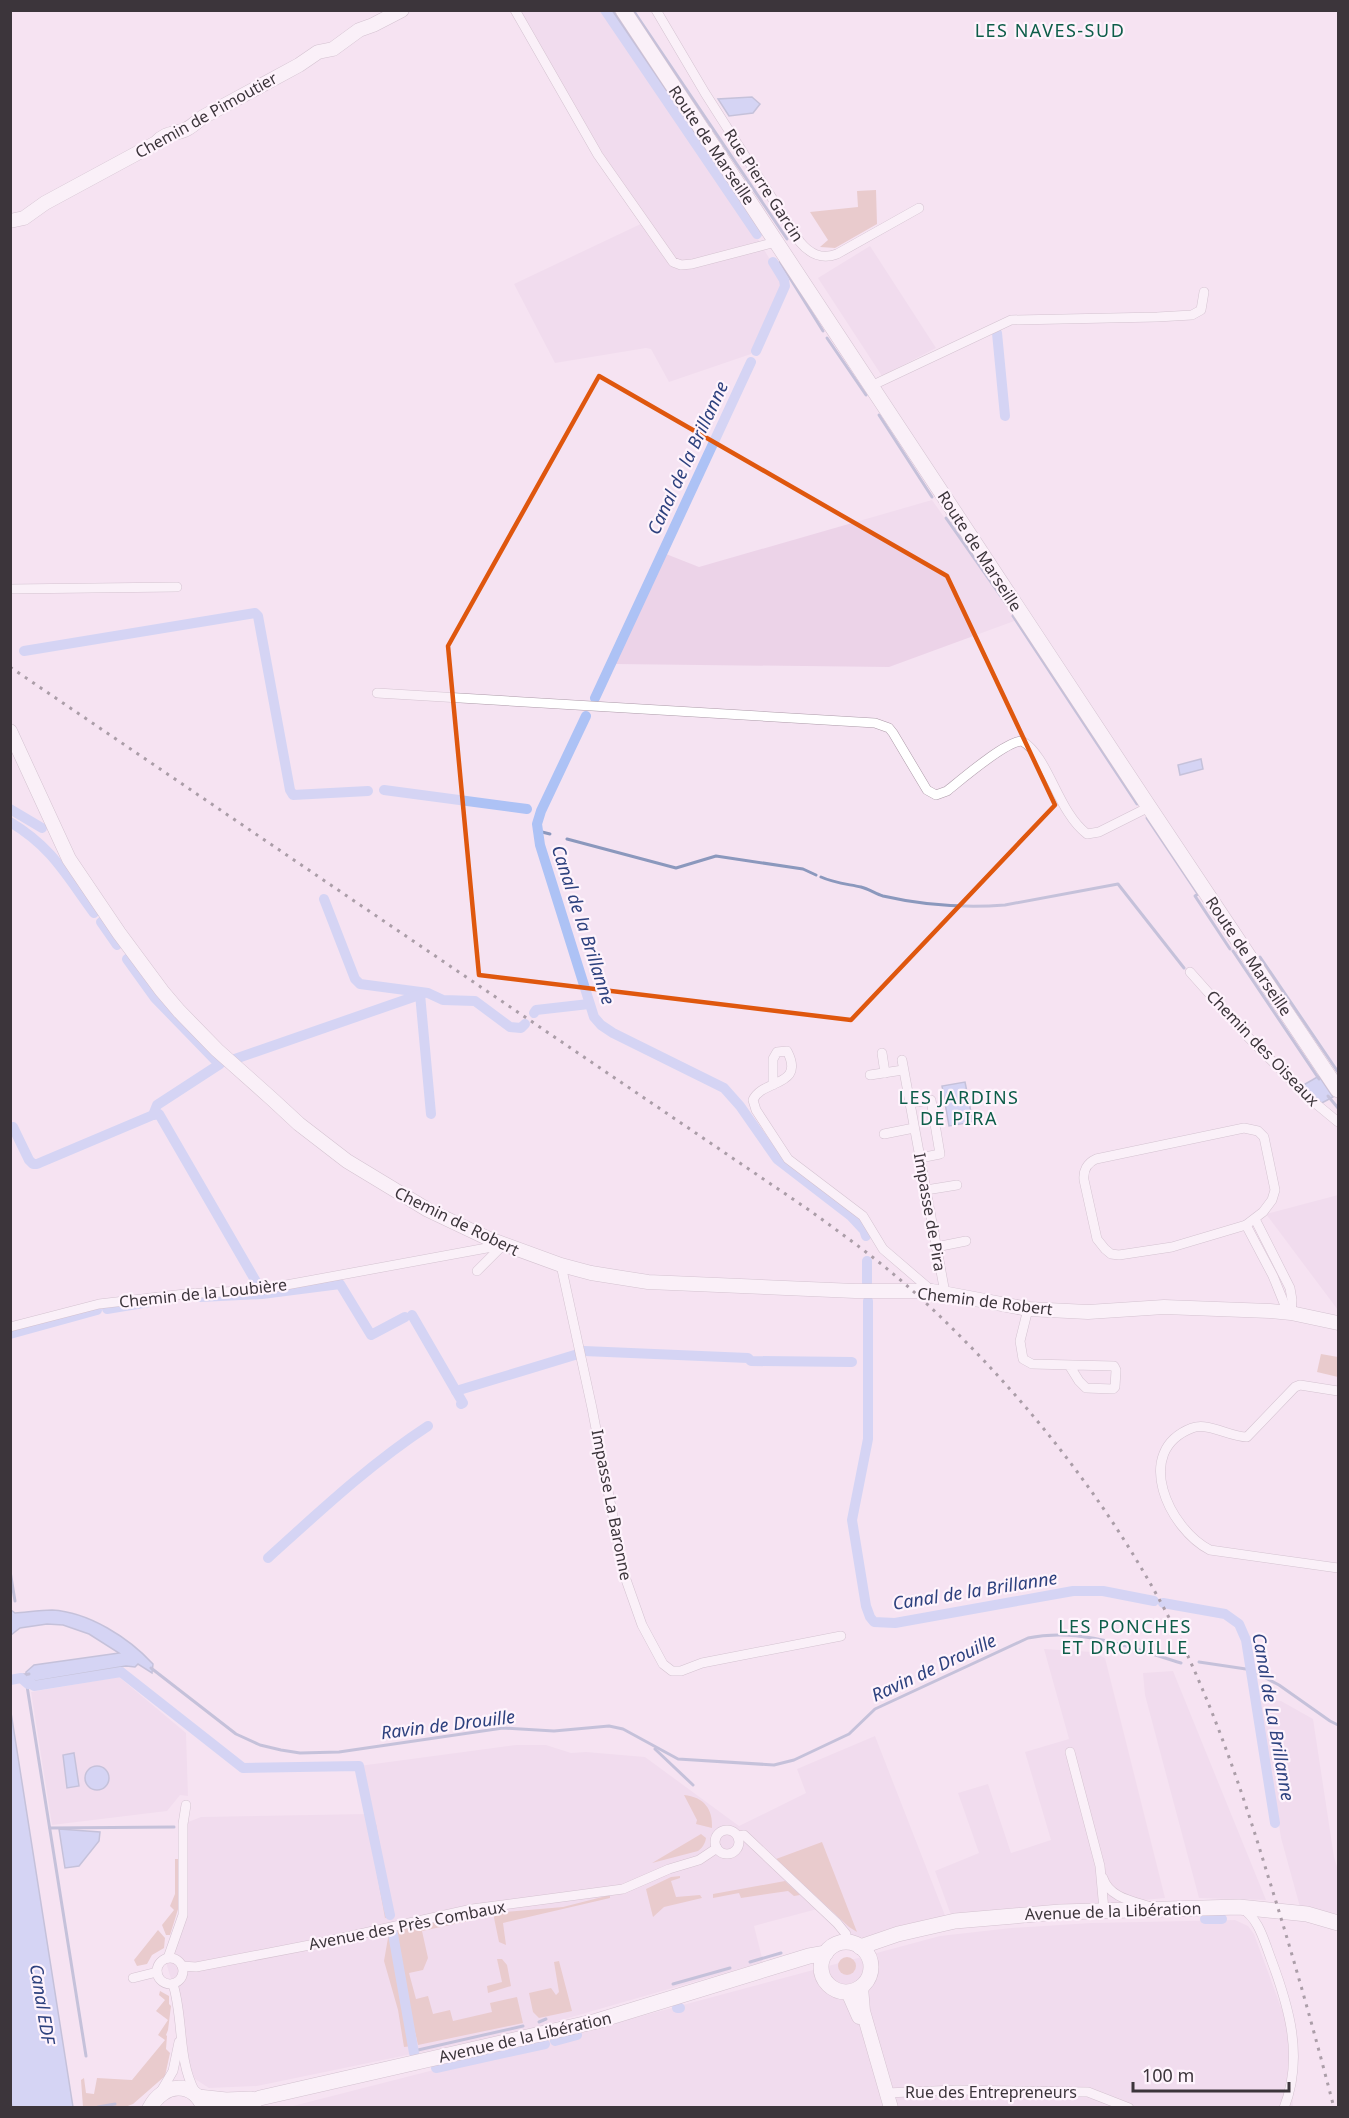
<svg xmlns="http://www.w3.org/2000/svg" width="1349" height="2118" viewBox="0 0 1349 2118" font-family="'Noto Sans',sans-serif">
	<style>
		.built { fill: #ecd3e8 }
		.green { fill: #daada0 }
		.water { fill: #adc2f5; stroke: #8b98bd; stroke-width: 1.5 }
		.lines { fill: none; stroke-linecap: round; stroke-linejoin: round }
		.stream { stroke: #8b98bd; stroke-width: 3 }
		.canal { stroke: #adc2f5; stroke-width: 10 }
		.street-casing { stroke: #ac9aa8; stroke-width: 10 }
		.secondary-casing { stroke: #ac9aa8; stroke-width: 15 }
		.primary-casing { stroke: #ac9aa8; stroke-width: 16 }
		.street { stroke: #fff; stroke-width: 9 }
		.secondary { stroke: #fff; stroke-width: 14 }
		.primary { stroke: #fff; stroke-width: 15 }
		.rail { stroke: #50484e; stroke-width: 3; stroke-dasharray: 3 6; stroke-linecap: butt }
		.marked { fill: none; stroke: #df570e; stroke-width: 4.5; stroke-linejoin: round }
		.labels { text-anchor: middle; stroke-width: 4.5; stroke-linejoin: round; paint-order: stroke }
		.street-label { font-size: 16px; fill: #3c353b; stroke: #fef3fc }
		.neighbourhood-label { font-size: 18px; letter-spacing: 1.5px; fill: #0d5d49; stroke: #fef3fc }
		.water-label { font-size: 18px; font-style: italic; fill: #2d417e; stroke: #fef3fc }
	</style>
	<rect width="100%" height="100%" fill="#f5e3f2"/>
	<!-- built -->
	<g class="built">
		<path d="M 518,11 L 601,11 L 755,234 L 783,282 L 751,354 L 669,382 L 651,349 L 646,348 L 555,363 L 514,284 L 647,221 L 590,134 Z"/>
		<path d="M 870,246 L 936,348 L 882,376 L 818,278 Z"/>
		<path d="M 932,500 L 1017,620 L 889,667 L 615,664 L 666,554 L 699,567 Z"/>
		<path d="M 1338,1195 L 1338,1310 L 1266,1214 Z"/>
		<path d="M 1044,1649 L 1093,1652 L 1105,1658 L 1165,1898 L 952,1918 L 935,1871 L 979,1853 L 958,1793 L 988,1784 L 1011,1853 L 1051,1840 L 1025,1752 L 1069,1739 Z"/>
		<path d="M 1173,1671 L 1266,1900 L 1199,1898 L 1145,1695 L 1143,1673 Z"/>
		<path d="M 119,1677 L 186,1733 L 188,1796 L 180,1795 L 167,1811 L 52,1825 L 31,1692 Z"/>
		<path d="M 1260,1701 L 1281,1701 L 1313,1719 L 1334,1857 L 1338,1870 L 1338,1914 L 1300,1907 L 1281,1838 Z"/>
		<path d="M 875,1736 L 946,1918 L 862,1944 L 821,1908 L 754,1926 L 763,1962 L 523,2031 L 257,2086 L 209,2088 L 195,2079 L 190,2066 L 177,1999 L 165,1959 L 183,1915 L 183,1824 L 201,1817 L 367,1814 L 359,1766 L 516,1745 L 546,1745 L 571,1753 L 586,1752 L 645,1757 L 739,1826 L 806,1793 L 797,1769 Z"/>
		<path d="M 1235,1920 L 1248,1926 L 1254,1934 L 1289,2029 L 1293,2108 L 285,2108 L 578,2033 L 940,1936 L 1011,1928 L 1091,1923 Z"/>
	</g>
	<!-- green -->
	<g class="green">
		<path d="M 876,190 L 877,224 L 835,248 L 820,247 L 828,240 L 810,212 L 858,207 L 857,191 Z"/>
		<path d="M 1321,1354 L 1338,1357 L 1338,1377 L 1317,1372 Z"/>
		<path d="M 684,1795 C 704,1797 713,1809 712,1828 L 696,1824 L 697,1820 Z"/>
		<path d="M 376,1824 L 393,1916 L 385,1918 L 368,1825 Z"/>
		<path d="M 701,1834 L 706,1838 C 705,1844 702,1848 698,1851 L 652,1863 Z"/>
		<path d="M 822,1842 L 857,1932 L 849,1927 L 776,1859 Z"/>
		<path d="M 175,1859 L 178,1859 L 179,1906 L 170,1935 L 166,1935 L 162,1925 L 174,1910 L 170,1906 L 175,1894 Z"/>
		<path d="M 680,1876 L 680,1878 L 671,1881 L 676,1897 L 700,1895 L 702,1898 L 664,1907 L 653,1917 L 646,1889 L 671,1877 Z"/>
		<path d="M 785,1881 L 800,1895 L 794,1896 L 788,1891 L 741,1898 L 739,1893 L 713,1898 L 713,1894 Z"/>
		<path d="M 610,1895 L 610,1898 L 503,1923 L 506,1945 L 499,1942 L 493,1913 L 563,1907 Z"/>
		<path d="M 465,1915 L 469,1921 L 422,1931 L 428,1958 L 423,1970 L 409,1973 L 416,1999 L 428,1996 L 433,2014 L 450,2010 L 453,2021 L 492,2012 L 490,2003 L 517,1997 L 523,2023 L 418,2045 L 405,1989 L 403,1988 L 412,2046 L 404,2047 L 398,2010 L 384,1961 L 389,1932 Z"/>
		<path d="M 158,1930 L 165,1938 L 164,1948 L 152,1955 L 147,1964 L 137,1966 L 134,1960 Z"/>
		<circle cx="847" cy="1966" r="9"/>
		<path d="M 497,1959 L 502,1959 L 507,1965 L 511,1986 L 488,1993 L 487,1986 L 502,1982 Z"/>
		<path d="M 559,1961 L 572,2011 L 539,2018 L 533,2012 L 529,1993 L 551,1988 L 556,1995 L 559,1992 L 554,1962 Z"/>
		<path d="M 160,1991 L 169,1996 L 169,2004 L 171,2006 L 168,2030 L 166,2035 L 167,2036 L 166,2049 L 170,2053 L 165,2076 L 133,2104 L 125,2107 L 83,2107 L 81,2080 L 84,2078 L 86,2093 L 94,2094 L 97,2078 L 132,2080 L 165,2040 L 158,2035 L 168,2020 L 156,2011 L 165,2000 L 159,1995 Z"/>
	</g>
	<!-- water -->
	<g class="water">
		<path d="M 752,97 L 760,104 L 753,113 L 729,116 L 718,99 Z"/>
		<path d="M 1201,759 L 1203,769 L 1180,775 L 1178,765 Z"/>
		<path d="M 1319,1076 L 1333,1097 L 1318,1105 L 1300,1087 Z"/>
		<path d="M 965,1082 L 973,1122 L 949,1126 L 942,1086 Z"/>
		<path d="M 11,1610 L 15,1613 C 28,1612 40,1610 52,1610 C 89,1612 129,1638 153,1664 L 152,1673 L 138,1664 L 135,1667 L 126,1666 L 36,1681 L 26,1678 L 26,1672 L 34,1665 L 119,1653 L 89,1634 L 63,1625 L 47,1624 L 20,1628 L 11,1635 Z"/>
		<path d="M 10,1706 L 73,2107 L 12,2107 L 10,2097 Z"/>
		<path d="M 74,1753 L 79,1786 L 67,1788 L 63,1755 Z"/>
		<circle cx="97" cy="1778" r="12"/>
		<path d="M 59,1829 L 100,1832 L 99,1841 L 79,1866 L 65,1868 Z"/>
	</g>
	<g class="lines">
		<!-- stream -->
		<g class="stream">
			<path d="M 612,10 L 758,229"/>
			<path d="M 633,10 L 787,239"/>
			<path d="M 780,262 L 823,331"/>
			<path d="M 827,338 L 866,395"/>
			<path d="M 879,415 L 932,497"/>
			<path d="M 946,518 L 1007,605"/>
			<path d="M 1013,616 L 1137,804"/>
			<path d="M 1147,818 L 1198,894 L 1195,896 L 1230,949"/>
			<path d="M 538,831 L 550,834"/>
			<path d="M 567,839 L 676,868 L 716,856 L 803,869 L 816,875"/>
			<path d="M 821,877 C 834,883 847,884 861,887 C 869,889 876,894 883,896 C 922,905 965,908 1005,905 L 1118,884 L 1184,968"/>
			<path d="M 1233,951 L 1319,1079"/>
			<path d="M 1260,957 L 1338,1072"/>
			<path d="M 1328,1096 L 1338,1108"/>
			<path d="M 10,1571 L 15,1601"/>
			<path d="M 1199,1662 L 1246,1669"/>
			<path d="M 151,1668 L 236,1734 L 260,1745 L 281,1750 L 300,1753 L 339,1752 L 503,1728 L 554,1731 L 609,1726 L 623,1729 L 678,1759 L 774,1765 L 794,1760 L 849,1734 L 875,1709 L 1028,1638 C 1081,1627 1131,1648 1181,1663"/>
			<path d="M 1258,1674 L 1279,1685 L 1330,1721 L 1338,1725"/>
			<path d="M 10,1677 L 29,1674"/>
			<path d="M 27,1686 L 86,2056"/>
			<path d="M 655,1749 L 693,1785"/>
			<path d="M 50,1828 L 174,1827"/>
			<path d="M 750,1962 L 781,1953"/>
			<path d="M 673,1984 L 730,1968"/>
			<path d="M 539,2022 L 546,2019"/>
			<path d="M 413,2049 L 418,2050 L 523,2026"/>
			<path d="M 98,2107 L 115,2104"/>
		</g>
		<!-- canal -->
		<g class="canal">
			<path d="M 605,10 L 757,234"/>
			<path d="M 997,333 L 1005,416"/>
			<path d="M 756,351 L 785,286 L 784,280 L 773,262"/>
			<path d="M 24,651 L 255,613 L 258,616 L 290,790 L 293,795 L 368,791"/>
			<path d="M 595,698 L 751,362"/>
			<path d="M 586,716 L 541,811 L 537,824 L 540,845 L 594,1017 L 601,1025 L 613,1033 L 724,1088 L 740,1106 L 777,1159 L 851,1216 L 864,1230 L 866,1236"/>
			<path d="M 384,790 L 527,809"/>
			<path d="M 10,809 L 42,828"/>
			<path d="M 10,822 C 52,847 66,875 94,913"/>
			<path d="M 324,899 L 355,979 L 360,984 L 428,993 L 443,1000 L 475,1001 L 510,1027 L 521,1028 L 525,1024"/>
			<path d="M 101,922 L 117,945"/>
			<path d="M 127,959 L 155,998 L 219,1064"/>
			<path d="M 420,994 L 431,1114"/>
			<path d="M 534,1013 L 536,1010 L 589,1004"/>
			<path d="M 232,1060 L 422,994"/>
			<path d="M 153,1115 L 159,1114 L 258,1285"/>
			<path d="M 10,1129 L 13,1127 L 29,1160 L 33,1164 L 37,1164 L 153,1115 L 157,1105 L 220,1064"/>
			<path d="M 867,1261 L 867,1283"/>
			<path d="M 200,1297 L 262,1294 L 340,1284 L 371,1335 L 405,1317"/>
			<path d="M 868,1301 L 868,1439 L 852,1520 L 866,1606 L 870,1617 L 874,1622 L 895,1623 L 1073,1591 L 1103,1591 L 1154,1601"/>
			<path d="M 107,1309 L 149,1302"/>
			<path d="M 412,1315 L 456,1391"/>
			<path d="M 10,1334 L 97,1310"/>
			<path d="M 584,1351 L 748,1358 L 751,1361 L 852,1362"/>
			<path d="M 461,1404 L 463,1403 L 456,1391 L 578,1354"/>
			<path d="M 268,1558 C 319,1512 370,1464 428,1426"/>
			<path d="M 1163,1603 L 1225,1614 L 1239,1624 L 1246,1640 L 1275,1823"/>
			<path d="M 10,1680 L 21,1678 L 28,1684 L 30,1682 L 34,1686 L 121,1672 L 243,1768 L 359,1766 L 390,1915"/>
			<path d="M 1205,1919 L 1222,1919"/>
			<path d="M 393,1934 L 414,2053"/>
			<path d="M 677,2008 L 680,2008"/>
			<path d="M 555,2041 L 577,2035"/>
			<path d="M 436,2068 L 545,2044"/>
		</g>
		<!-- street casing -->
		<g class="street-casing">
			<g id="street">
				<path d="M 515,10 L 598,155 L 673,262 L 681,265 L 692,264 L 776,242"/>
				<path d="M 656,10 L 705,93 L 800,242 C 810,254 821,260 837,254 L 919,208"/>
				<path d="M 871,386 L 1011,320 L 1157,317 L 1192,315 L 1201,310 L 1204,292"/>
				<path d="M 10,589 L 177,587"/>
				<path d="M 377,693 L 875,723 L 889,728 L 893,733 L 927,790 L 936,795 L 947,791 C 962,779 1006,741 1022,741 C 1049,757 1057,811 1087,834 L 1099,832 L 1149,807"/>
				<path d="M 1190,972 L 1247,1036 L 1309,1098 L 1338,1122"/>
				<path d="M 882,1053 L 885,1073"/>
				<path d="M 902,1060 L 945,1293"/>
				<path d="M 870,1075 L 903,1070"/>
				<path d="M 773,1085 L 773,1059 L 777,1052 L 787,1051 C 806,1087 762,1079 753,1100 L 756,1110 L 788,1159 L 863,1216 L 883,1249 L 932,1291"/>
				<path d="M 909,1103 L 931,1100 L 940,1154 L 920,1158"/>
				<path d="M 1244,1128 L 1258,1131 L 1264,1137 L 1275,1190 L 1272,1200 L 1263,1212 L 1246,1225 L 1172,1247 L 1119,1255 L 1111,1254 L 1105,1249 L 1097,1239 L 1084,1180 C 1083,1171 1087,1163 1096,1159 Z"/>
				<path d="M 884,1134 L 914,1128"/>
				<path d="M 926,1190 L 957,1185"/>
				<path d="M 1255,1219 L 1290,1288 L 1292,1300 L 1291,1313"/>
				<path d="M 1246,1225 L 1273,1276 L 1284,1303 L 1291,1313"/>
				<path d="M 936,1247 L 966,1241"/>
				<path d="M 561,1265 L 592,1408 L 624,1574 L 642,1625 L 663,1664 L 672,1671 L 681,1671 L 702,1663 L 841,1636"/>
				<path d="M 477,1271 L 503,1245"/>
				<path d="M 1028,1309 L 1020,1341 L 1023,1359 L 1032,1364 L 1114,1366 L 1116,1370 L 1115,1387 L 1113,1389 L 1086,1388 L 1079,1381 L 1069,1365"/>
				<path d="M 10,1327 L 99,1304 L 185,1294 L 259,1290 L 503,1245"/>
				<path d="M 1338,1391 L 1300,1385 L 1295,1387 L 1247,1437 C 1229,1437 1209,1422 1192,1428 C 1132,1451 1169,1529 1210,1550 L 1338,1568"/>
				<path d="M 1070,1752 L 1100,1866 L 1104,1910"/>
				<circle cx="727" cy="1842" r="12"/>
				<path d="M 739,1836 L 744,1835 L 837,1923 L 846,1934 L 846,1942"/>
				<path d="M 1103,1878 C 1109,1897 1132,1901 1148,1906"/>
				<path d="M 1241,1908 C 1259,1918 1264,1941 1271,1959 C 1289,2007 1304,2057 1284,2108"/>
				<circle cx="170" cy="1971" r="13"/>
				<path d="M 168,1958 L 183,1915 L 183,1824 L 186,1805"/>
				<path d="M 182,1966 L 196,1967 L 315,1944 L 472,1909 L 623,1889 L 669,1869 L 699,1860 L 717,1848"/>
				<path d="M 133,1978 L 157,1972"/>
				<path d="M 173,1984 C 184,2020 177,2058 195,2092"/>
				<path d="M 160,2093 L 173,2071 L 179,2042"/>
				<path d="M 886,2093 L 957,2090 L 1088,2092 L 1129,2108"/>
			</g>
		</g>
		<!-- secondary casing -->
		<g class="secondary-casing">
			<g id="secondary">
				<path d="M 10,221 L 24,218 L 45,203 L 156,143 C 164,134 171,134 182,131 C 190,129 196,122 203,117 L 299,65 L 318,52 L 333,49 L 359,30 L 373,25 L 402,10"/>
				<path d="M 10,731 L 69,859 L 119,933 L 162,991 L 179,1011 L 217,1050 L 272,1099 L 299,1124 L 347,1161 L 428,1210 L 487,1238 L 561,1265 L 591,1273 L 648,1282 L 855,1291 L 932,1291 L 1028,1309 L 1088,1312 L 1164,1307 L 1270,1311 L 1291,1313 L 1338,1323"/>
				<path d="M 861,1987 L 863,2011 L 891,2108"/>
				<path d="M 848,1992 L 859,2017"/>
			</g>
		</g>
		<!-- primary casing -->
		<g class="primary-casing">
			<g id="primary">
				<path d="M 623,10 L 1149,807 L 1338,1090"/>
				<circle cx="846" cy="1967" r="25"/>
				<path d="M 860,1947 L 898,1934 L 955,1921 L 1060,1912 L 1239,1907 L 1307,1914 L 1338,1923"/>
				<path d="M 198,2097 L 226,2100 L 251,2099"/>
				<path d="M 150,2108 C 163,2083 193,2080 204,2108"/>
				<path d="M 238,2108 L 260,2098 L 597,2021 L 809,1956 L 826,1953"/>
			</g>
		</g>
		<!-- street -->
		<use href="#street" class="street"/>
		<!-- secondary -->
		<use href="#secondary" class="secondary"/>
		<!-- primary -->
		<use href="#primary" class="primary"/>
		<!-- rail -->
		<path class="rail" d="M 10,667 L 809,1210 C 845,1236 881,1262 914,1292 C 1026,1394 1123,1518 1187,1654 C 1220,1726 1245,1800 1268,1876 C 1292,1952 1314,2030 1334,2108"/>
	</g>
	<!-- marked area -->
	<path d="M0 0H1349V2118H0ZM 599,376 L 947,576 L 1055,805 L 851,1020 L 479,975 L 448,646 Z" fill="#f5e3f2" fill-opacity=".55" fill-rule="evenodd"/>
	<path class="marked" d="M 599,376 L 947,576 L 1055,805 L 851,1020 L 479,975 L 448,646 Z"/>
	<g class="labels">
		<!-- street labels -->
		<g class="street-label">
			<text transform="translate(206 115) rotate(-29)" y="6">Chemin de Pimoutier</text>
			<text transform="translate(712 145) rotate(56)" y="6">Route de Marseille</text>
			<text transform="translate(764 185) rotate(57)" y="6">Rue Pierre Garcin</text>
			<text transform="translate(980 551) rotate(57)" y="6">Route de Marseille</text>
			<text transform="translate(1249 956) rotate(56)" y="6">Route de Marseille</text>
			<text transform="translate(1263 1048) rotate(46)" y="6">Chemin des Oiseaux</text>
			<text transform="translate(930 1212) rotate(80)" y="6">Impasse de Pira</text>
			<text transform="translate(457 1221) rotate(26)" y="6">Chemin de Robert</text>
			<text transform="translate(203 1293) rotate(-6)" y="6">Chemin de la Loubière</text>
			<text transform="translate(985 1301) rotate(7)" y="6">Chemin de Robert</text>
			<text transform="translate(612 1505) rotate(79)" y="6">Impasse La Baronne</text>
			<text transform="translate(1113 1911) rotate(-2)" y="6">Avenue de la Libération</text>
			<text transform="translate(407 1925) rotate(-11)" y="6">Avenue des Près Combaux</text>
			<text transform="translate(525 2037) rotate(-13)" y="6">Avenue de la Libération</text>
			<text x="991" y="2098">Rue des Entrepreneurs</text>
		</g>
		<!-- neighbourhood labels -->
		<g class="neighbourhood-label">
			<text x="1050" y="37">LES NAVES-SUD</text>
			<text x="959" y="1104">LES JARDINS<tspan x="959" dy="21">DE PIRA</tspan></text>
			<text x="1125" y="1633">LES PONCHES<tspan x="1125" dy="21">ET DROUILLE</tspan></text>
		</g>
		<!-- water labels -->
		<g class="water-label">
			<text transform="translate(688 458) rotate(-65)" y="6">Canal de la Brillanne</text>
			<text transform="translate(583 925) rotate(72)" y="6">Canal de la Brillanne</text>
			<text transform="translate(975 1591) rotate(-9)" y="6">Canal de la Brillanne</text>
			<text transform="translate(934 1668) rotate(-25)" y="6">Ravin de Drouille</text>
			<text transform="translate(1273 1717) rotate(80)" y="6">Canal de La Brillanne</text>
			<text transform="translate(448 1725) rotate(-7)" y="6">Ravin de Drouille</text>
			<text transform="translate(42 2004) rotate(81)" y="6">Canal EDF</text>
		</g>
	</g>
	<!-- border -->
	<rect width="1349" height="2118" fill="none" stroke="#3c353b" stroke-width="24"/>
	<!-- scale -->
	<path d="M1133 2082v9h156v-9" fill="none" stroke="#3c353b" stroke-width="3"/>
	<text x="1142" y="2082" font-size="18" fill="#3c353b" stroke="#fef3fc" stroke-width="4.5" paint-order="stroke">100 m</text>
</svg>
